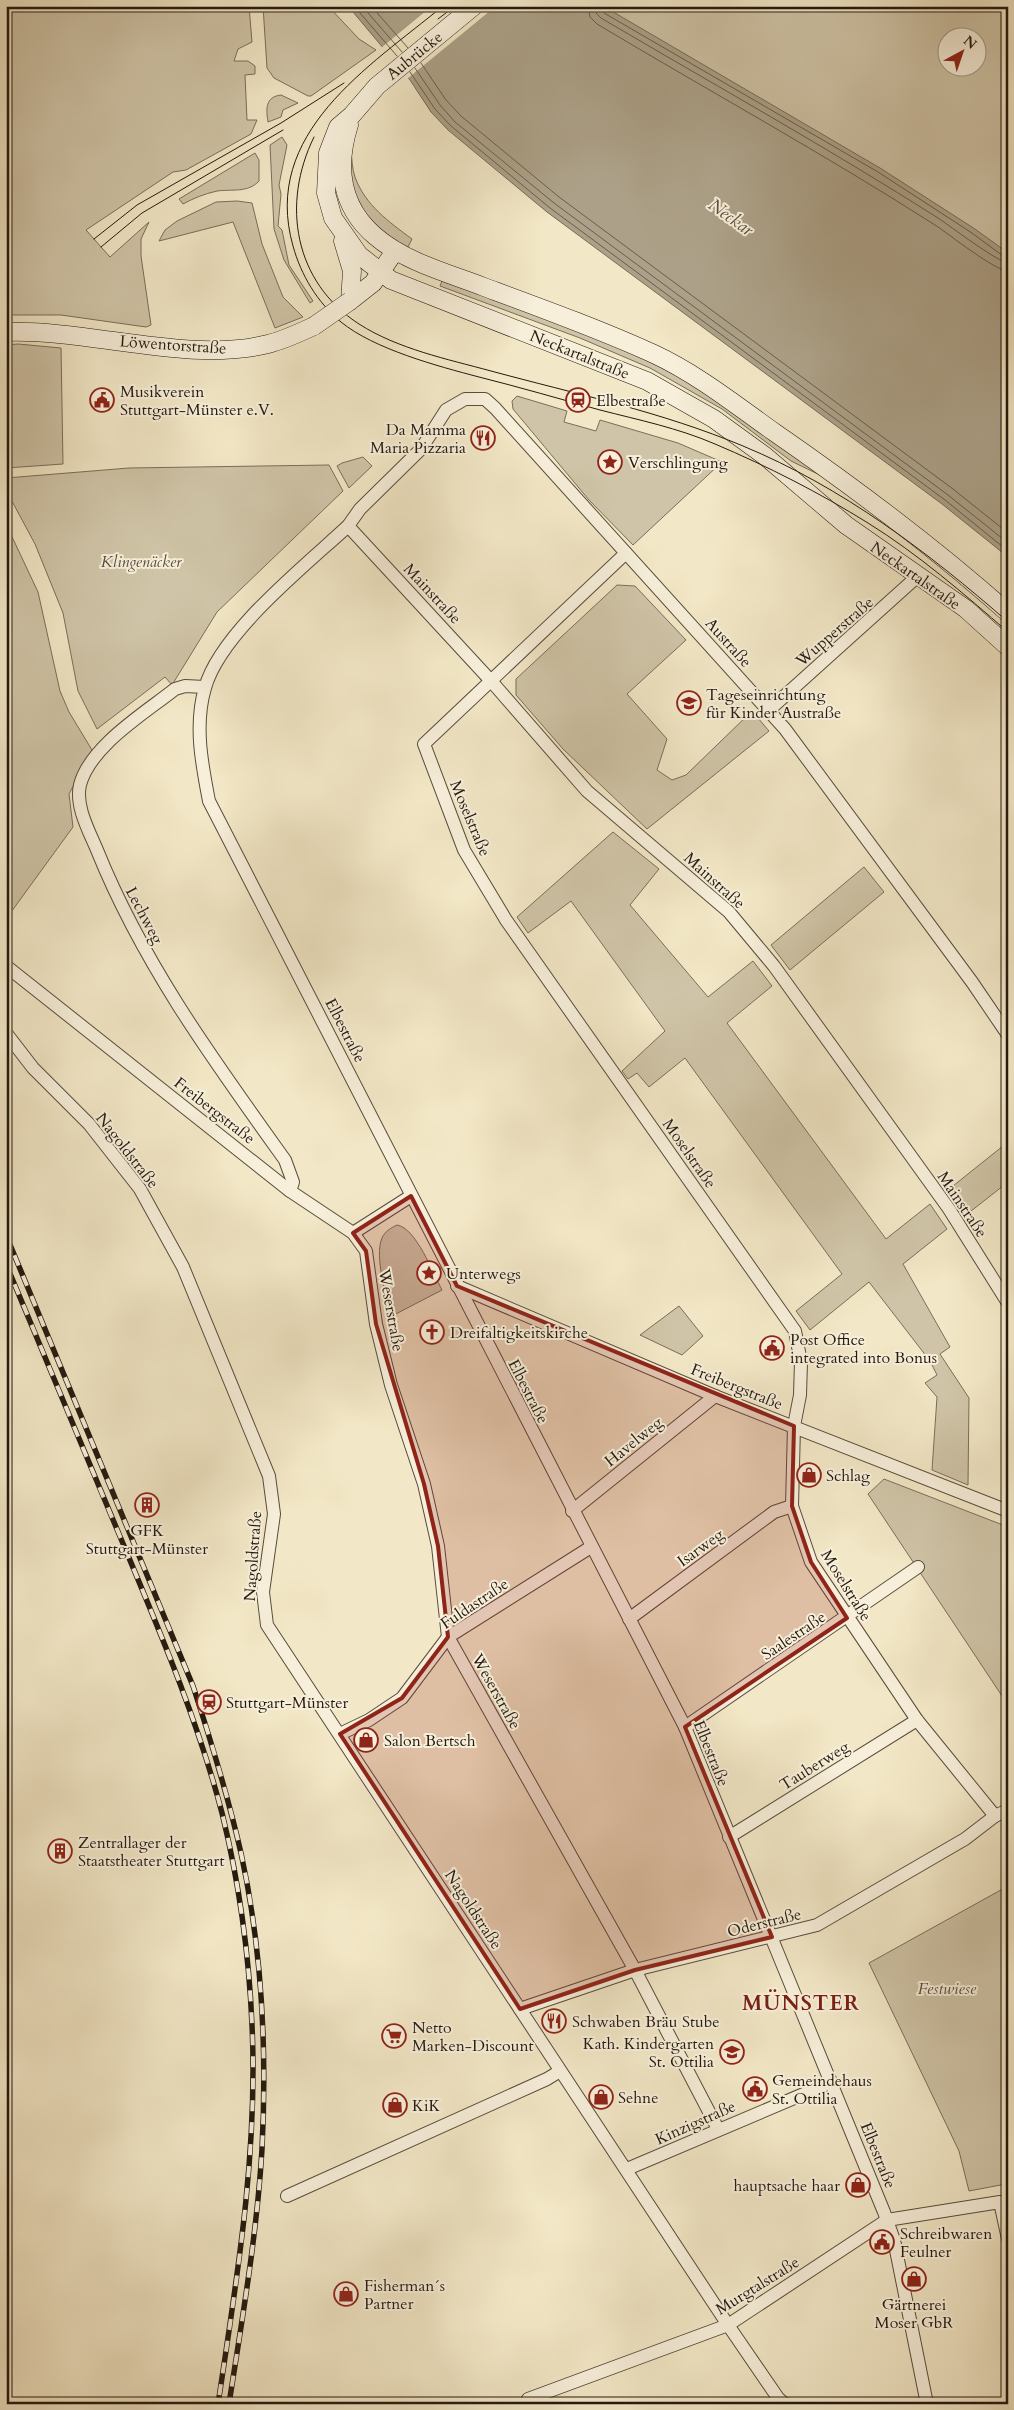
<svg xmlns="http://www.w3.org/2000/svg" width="1014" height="2410" viewBox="0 0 1014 2410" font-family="Cardo,serif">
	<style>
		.green { fill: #cfc4a7; stroke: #796e5b; fill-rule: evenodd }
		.water { fill: #aca188; stroke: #756b58 }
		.pier { fill: #f2e7c6 }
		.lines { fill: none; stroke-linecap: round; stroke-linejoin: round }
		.shore { stroke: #685d4c; stroke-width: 1 }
		.street-casing { stroke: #574c3d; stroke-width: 14 }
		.secondary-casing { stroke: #23190f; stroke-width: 19 }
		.street { stroke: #f7efda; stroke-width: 12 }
		.secondary { stroke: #f7efda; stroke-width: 18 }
		.tram { stroke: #23190f; stroke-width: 1 }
		.rail-casing { stroke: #23190f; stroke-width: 5.5 }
		.rail { stroke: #f7efda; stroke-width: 4; stroke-dasharray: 11; stroke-linecap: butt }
		.secondary-bridge-casing { stroke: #23190f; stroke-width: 19; stroke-linecap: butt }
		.secondary-bridge { stroke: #f7efda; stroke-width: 18 }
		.marked { fill: #8f2418; fill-opacity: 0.2; stroke: #8f2418; stroke-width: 4; stroke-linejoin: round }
		.labels { text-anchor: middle; stroke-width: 4; stroke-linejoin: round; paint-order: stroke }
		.street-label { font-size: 16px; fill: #23190f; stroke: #f7efda }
		.poi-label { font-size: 16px; fill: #23190f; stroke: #f7efda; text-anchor: start }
		.park-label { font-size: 16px; font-style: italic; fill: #574c3d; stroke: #f7efda }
		.water-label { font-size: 18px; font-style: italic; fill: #5a4f3f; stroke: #f7efda }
		.district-label { font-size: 21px; font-weight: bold; letter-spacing: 1px; fill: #7a1f14; stroke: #f7efda }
	</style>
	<rect width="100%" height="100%" fill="#f2e7c6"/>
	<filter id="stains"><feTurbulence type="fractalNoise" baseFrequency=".004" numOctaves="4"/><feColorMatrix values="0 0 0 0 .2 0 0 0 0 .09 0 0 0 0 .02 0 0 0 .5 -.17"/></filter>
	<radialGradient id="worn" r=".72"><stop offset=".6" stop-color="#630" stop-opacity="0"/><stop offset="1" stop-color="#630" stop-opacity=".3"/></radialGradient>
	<!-- green -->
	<g class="green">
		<path d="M 6,6 L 249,6 L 252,42 L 238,49 L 234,61 L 248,61 L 255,66 L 255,74 L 245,75 L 247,120 L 257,120 L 251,134 L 186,170 L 173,172 L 86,230 L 110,257 L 149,222 L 141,239 L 141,256 L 151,325 L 146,327 L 61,315 L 6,315 Z"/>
		<path d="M 263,6 L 328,6 L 359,39 L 376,50 L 311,96 L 308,96 L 274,78 L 267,68 Z"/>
		<path d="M 590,6 L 1008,6 L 1008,263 ZM 946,38 L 976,38 L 976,68 L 946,68 Z"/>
		<path d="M 281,95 L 298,103 L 283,110 L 281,117 L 268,122 C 266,109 265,97 281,95 Z"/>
		<path d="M 282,137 L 287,145 L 279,185 L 281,194 L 278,226 L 282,230 L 289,265 L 313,301 L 310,303 L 284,260 L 274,229 L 270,145 Z"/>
		<path d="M 351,150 C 352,158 352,169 355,177 C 365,205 389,222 412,239 L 407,249 L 380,229 L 362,210 L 349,179 Z"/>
		<path d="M 255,153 L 259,160 L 259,181 C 248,193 232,189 217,191 C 204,194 194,198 183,204 L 179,199 Z"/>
		<path d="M 237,201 L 252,203 L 262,244 L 283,297 L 303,317 L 275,328 L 233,222 L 159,241 L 165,230 L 177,221 L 216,202 Z"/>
		<path d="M 442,281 C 512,306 583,330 650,362 C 714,392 770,437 826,478 L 791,461 L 722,409 L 650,368 L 580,338 L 440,286 Z"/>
		<path d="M 18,344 L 61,348 L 63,464 L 6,468 L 6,345 Z"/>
		<path d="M 517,396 L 567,411 L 564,422 L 596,431 L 600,420 L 678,443 L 722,462 L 633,545 L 589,500 L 518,415 L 513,409 L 512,401 Z"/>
		<path d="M 363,457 L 372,466 L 349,488 L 337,466 L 342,463 Z"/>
		<path d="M 329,465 L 343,491 L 217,612 L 172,685 L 165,677 L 97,729 L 78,691 L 63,613 L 35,544 L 6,490 L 6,478 L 129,468 Z"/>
		<path d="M 6,524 L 38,592 L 60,691 L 69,712 L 92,750 L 69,794 L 73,827 L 6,919 Z"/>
		<path d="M 617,585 L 635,586 L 686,640 L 627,694 L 667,739 L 657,770 L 672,780 L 686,775 L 752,711 L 769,731 L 647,829 L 563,749 L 516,695 L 516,679 Z"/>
		<path d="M 613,832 L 659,869 L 630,905 L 708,997 L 753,961 L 772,986 L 727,1023 L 886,1239 L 930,1204 L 947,1229 L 903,1264 L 950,1347 L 940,1354 L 969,1398 L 968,1485 L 932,1470 L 937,1397 L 925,1383 L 937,1375 L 930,1361 L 869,1282 L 810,1330 L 796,1311 L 842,1274 L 685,1058 L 649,1087 L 637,1073 L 628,1079 L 622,1071 L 665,1031 L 571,901 L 528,933 L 517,917 Z"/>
		<path d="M 864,867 L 884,892 L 790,970 L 771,945 Z"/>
		<path d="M 1008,1142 L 1008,1182 L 966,1215 L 948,1190 Z"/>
		<path d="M 397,1225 C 416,1228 433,1273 442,1290 L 390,1317 C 387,1298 374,1256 382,1238 C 385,1231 391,1228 397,1225 Z"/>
		<path d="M 679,1306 L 703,1336 L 682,1355 L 640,1335 Z"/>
		<path d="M 884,1479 L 1008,1527 L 1008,1580 L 1002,1586 L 1008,1604 L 1008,1705 L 868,1494 Z"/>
		<path d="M 1008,1886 L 1008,2186 L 1006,2184 L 969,2191 L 959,2151 L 869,1963 Z"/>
	</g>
	<!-- water -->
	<path class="water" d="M 348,6 L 603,6 L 880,168 L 975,229 L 1008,253 L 1008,557 L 942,504 L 547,212 L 448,130 L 431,112 L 410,80 Z"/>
	<!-- pier -->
	<path class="pier" d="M 432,6 L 496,6 L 407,79 L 381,48 Z"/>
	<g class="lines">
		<!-- shore -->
		<g class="shore">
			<path d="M 354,6 L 397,56"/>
			<path d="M 362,6 L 402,52"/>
			<path d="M 371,6 L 408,48"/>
			<path d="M 588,6 L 590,17 L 597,24 C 709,91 824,154 935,225 C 949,234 995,271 1008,271"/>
			<path d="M 595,6 L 596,13 L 601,18 C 713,84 828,148 938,218 C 950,226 999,263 1008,263"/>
			<path d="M 601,6 L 604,13 L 878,172 L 972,233 L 1003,256 L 1008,257"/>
			<path d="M 421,63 L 446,100 L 461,116 L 559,197 L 953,489 L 1008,533"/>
			<path d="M 415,68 L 440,105 L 455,122 L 554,203 L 948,495 L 1008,543"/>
			<path d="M 410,72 L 435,109 L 451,126 L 550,208 L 945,500 L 1008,551"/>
		</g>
		<!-- street casing -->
		<g class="street-casing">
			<g id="street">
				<path d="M 348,526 L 492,682 L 587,791 L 729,912 L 774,966 L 949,1209 L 1008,1303"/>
				<path d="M 626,553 L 424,744 L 464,850 L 506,920 L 795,1331 L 801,1362 L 800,1395 L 794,1426 L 792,1506 L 811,1562 L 917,1720 L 995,1816"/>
				<path d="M 205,687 L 185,686 L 175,689 C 145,713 90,746 80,785 C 75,806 89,831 97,850 C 143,964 214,1061 285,1160 L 293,1182 L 290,1191"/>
				<path d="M 769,710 L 919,575"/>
				<path d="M 6,966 L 290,1191 L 353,1233 L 366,1251 L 376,1324 L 391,1385 L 424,1484 L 438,1546 L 448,1637 L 635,1970 L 718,2129"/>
				<path d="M 6,1033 L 33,1068 L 89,1124 L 140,1189 L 183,1267 L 269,1476 L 274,1514 L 263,1592 L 267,1625 L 728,2325 L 778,2398 L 785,2404"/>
				<path d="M 353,1233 L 411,1196"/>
				<path d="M 457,1286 L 715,1396 L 1008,1511"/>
				<path d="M 572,1511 L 715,1396"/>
				<path d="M 629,1619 L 774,1512 L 792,1506"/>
				<path d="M 685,1727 L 918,1567"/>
				<path d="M 340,1734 L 369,1720 L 402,1698 L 448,1637 L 591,1547"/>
				<path d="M 729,1837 L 917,1720"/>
				<path d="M 520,2009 L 635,1970 L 817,1925 L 965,1839 L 995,1816 L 1008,1810"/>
				<path d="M 627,2169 L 832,2082"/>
				<path d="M 287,2196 L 547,2079 L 560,2071"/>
				<path d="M 528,2399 L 728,2325 L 887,2220 L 1000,2202 L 1008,2239"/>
				<path d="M 927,2404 L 894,2240 L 884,2212 L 685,1727 L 209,801 C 202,765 194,725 205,688 C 220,633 306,565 348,526 L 360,509 L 421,449 L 446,410 L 465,399 L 485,399 L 495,408 L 785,729 L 972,982 L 1008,1035"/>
			</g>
		</g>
		<!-- secondary casing -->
		<g class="secondary-casing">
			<g id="secondary">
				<path d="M 474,6 L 377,86 L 352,115 L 338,127 L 328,153 L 326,193 L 333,218 L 359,255 L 391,280 L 647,381 L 714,419 L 765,456 L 846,525 L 966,609 L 1008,647"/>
				<path d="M 349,125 C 336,166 340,206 375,236 C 405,262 448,273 484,287 C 541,308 599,329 654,354 C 697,374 736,405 774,432 C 855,488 934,547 1008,613"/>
				<path d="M 343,241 L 352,271 L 350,301"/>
				<path d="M 350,301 L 373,283 L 395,251"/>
				<path d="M 6,332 C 90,329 188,364 268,344 C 284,340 299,333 314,326"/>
			</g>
		</g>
		<!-- street -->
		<use href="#street" class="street"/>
		<!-- secondary -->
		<use href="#secondary" class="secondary"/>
		<!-- tram -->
		<g class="tram">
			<path d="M 443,6 C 369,67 261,133 293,246 C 301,275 317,302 341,322 C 374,349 437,366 479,377 C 519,387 560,399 600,410 C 639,420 678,428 715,444 C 767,466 820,493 868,523 C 918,554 964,594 1008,632"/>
			<path d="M 438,19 L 455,6"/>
			<path d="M 314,137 C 281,204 294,282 359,324 C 398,349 447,359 491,371 C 576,394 662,412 743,446 C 842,487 928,552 1008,622"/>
			<path d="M 94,239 L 137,205 L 281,123 L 344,83"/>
			<path d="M 101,247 L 142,213 L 283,130"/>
		</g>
		<!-- rail casing -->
		<g class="rail-casing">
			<g id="rail">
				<path d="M 6,1235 L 193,1686 C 211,1741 228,1796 241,1853 C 262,1949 267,2051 262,2149 C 257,2234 242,2320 229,2404"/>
				<path d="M 6,1264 C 44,1354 81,1444 119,1534 C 157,1625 197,1717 222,1813 C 239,1882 249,1954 252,2025 C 258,2153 237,2278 218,2404"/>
			</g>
		</g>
		<!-- rail -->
		<use href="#rail" class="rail"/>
		<!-- secondary-bridge casing -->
		<g class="secondary-bridge-casing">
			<path id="secondary-bridge" d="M 314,326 L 350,301"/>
		</g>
		<!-- secondary-bridge -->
		<use href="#secondary-bridge" class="secondary-bridge"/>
	</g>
	<!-- marked area -->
	<path class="marked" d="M 411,1196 L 457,1286 L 794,1426 L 792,1506 L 811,1562 L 847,1618 L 685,1727 L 772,1937 L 635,1970 L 520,2009 L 340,1734 L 402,1698 L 448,1637 L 438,1546 L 424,1484 L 376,1324 L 366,1251 L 353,1233 Z"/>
	<!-- icons -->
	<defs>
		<g id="civic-ring" transform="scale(1.25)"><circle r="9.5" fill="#f7efda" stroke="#8f2418" stroke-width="1.5"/><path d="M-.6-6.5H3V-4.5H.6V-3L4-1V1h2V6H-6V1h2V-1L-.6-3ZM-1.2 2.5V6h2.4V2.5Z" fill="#8f2418"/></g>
		<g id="station-ring" transform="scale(1.25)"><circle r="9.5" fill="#f7efda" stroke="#8f2418" stroke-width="1.5"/><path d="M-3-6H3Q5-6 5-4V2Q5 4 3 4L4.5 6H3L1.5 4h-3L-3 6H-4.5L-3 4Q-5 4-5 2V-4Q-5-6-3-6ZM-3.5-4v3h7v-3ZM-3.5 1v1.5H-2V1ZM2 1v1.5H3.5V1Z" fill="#8f2418"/></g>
		<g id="restaurant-ring" transform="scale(1.25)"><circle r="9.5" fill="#f7efda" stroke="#8f2418" stroke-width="1.5"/><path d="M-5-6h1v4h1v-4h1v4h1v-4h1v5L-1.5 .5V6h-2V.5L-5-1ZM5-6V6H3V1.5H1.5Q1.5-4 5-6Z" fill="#8f2418"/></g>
		<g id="sight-ring" transform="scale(1.25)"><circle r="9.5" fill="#f7efda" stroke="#8f2418" stroke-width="1.5"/><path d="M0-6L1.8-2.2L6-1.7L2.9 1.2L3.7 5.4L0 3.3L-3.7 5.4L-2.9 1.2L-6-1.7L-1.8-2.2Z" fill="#8f2418"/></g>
		<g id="school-ring" transform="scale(1.25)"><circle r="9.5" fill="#f7efda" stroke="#8f2418" stroke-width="1.5"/><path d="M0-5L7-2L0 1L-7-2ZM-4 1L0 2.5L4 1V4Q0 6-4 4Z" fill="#8f2418"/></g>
		<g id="church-ring" transform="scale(1.25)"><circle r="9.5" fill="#f7efda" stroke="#8f2418" stroke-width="1.5"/><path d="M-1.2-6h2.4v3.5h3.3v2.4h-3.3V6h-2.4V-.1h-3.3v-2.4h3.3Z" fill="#8f2418"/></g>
		<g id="shop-ring" transform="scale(1.25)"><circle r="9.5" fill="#f7efda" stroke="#8f2418" stroke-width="1.5"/><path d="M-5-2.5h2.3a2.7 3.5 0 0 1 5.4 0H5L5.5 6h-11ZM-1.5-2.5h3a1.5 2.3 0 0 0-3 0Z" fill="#8f2418"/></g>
		<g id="building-ring" transform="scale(1.25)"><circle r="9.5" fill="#f7efda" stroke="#8f2418" stroke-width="1.5"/><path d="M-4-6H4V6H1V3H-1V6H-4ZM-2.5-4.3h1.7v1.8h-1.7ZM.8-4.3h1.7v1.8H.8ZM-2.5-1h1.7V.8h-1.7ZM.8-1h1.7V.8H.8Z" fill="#8f2418"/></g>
		<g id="supermarket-ring" transform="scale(1.25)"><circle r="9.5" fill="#f7efda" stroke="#8f2418" stroke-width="1.5"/><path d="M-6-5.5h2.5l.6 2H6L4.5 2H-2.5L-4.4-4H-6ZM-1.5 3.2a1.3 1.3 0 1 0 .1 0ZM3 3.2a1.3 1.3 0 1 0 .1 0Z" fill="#8f2418"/></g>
	</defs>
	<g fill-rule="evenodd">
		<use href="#civic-ring" x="102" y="400"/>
		<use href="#station-ring" x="578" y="400"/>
		<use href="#restaurant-ring" x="483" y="438"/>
		<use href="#sight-ring" x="610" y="462"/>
		<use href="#school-ring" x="689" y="703"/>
		<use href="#sight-ring" x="429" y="1273"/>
		<use href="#church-ring" x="432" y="1332"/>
		<use href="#civic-ring" x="772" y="1348"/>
		<use href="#shop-ring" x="809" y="1475"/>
		<use href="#building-ring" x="147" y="1505"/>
		<use href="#station-ring" x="209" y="1702"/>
		<use href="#shop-ring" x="366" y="1740"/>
		<use href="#building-ring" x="60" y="1851"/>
		<use href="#restaurant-ring" x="554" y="2021"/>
		<use href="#supermarket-ring" x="394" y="2036"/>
		<use href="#school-ring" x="732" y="2052"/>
		<use href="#civic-ring" x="755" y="2089"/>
		<use href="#shop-ring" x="601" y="2097"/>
		<use href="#shop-ring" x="395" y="2105"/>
		<use href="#shop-ring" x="858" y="2185"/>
		<use href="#civic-ring" x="882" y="2242"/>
		<use href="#shop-ring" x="914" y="2279"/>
		<use href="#shop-ring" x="346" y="2294"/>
	</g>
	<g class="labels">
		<!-- street labels -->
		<g class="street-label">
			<text transform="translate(414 55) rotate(-39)" y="6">Aubrücke</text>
			<text transform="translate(173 344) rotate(4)" y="6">Löwentorstraße</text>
			<text transform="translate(580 354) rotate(22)" y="6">Neckartalstraße</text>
			<text transform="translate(916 575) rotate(35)" y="6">Neckartalstraße</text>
			<text transform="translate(433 593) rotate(47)" y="6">Mainstraße</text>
			<text transform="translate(834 631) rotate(-41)" y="6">Wupperstraße</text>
			<text transform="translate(729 642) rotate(48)" y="6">Austraße</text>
			<text transform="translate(471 818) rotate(67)" y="6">Moselstraße</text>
			<text transform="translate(715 880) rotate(42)" y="6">Mainstraße</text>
			<text transform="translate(145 915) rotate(62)" y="6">Lechweg</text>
			<text transform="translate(346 1030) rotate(63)" y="6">Elbestraße</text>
			<text transform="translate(215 1110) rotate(38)" y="6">Freibergstraße</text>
			<text transform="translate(128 1150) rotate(52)" y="6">Nagoldstraße</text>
			<text transform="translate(690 1153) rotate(55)" y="6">Moselstraße</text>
			<text transform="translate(963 1204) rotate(56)" y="6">Mainstraße</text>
			<text transform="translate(392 1310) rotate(80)" y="6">Weserstraße</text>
			<text transform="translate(737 1386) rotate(22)" y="6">Freibergstraße</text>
			<text transform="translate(529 1391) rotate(63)" y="6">Elbestraße</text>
			<text transform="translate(633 1441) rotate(-39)" y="6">Havelweg</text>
			<text transform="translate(700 1547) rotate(-36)" y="6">Isarweg</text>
			<text transform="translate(252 1556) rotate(-86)" y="6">Nagoldstraße</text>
			<text transform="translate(847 1585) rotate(58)" y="6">Moselstraße</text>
			<text transform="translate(474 1603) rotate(-34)" y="6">Fuldastraße</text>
			<text transform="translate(793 1635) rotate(-34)" y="6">Saalestraße</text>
			<text transform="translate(497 1691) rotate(61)" y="6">Weserstraße</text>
			<text transform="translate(712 1753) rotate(68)" y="6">Elbestraße</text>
			<text transform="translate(814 1765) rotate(-32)" y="6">Tauberweg</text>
			<text transform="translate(474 1909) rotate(57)" y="6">Nagoldstraße</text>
			<text transform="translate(764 1922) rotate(-14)" y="6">Oderstraße</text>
			<text transform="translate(695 2122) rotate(-24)" y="6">Kinzigstraße</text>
			<text transform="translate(879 2155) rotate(68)" y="6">Elbestraße</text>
			<text transform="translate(757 2285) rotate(-32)" y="6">Murgtalstraße</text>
		</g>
		<!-- poi labels -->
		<g class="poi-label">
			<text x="120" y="397">Musikverein<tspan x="120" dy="18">Stuttgart-Münster e.V.</tspan></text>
			<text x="596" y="406">Elbestraße</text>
			<text x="466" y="435" text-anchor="end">Da Mamma<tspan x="466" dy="18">Maria Pizzaria</tspan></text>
			<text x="628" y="468">Verschlingung</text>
			<text x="706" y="700">Tageseinrichtung<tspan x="706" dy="18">für Kinder Austraße</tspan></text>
			<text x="446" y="1279">Unterwegs</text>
			<text x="450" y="1338">Dreifaltigkeitskirche</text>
			<text x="790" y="1345">Post Office<tspan x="790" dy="18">integrated into Bonus</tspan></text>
			<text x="826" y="1481">Schlag</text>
			<text x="147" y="1536" text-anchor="middle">GFK<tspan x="147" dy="18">Stuttgart-Münster</tspan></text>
			<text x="226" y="1708">Stuttgart-Münster</text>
			<text x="384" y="1746">Salon Bertsch</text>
			<text x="78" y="1848">Zentrallager der<tspan x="78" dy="18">Staatstheater Stuttgart</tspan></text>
			<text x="572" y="2027">Schwaben Bräu Stube</text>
			<text x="412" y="2033">Netto<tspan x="412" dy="18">Marken-Discount</tspan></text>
			<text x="714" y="2049" text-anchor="end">Kath. Kindergarten<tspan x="714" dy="18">St. Ottilia</tspan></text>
			<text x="772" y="2086">Gemeindehaus<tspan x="772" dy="18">St. Ottilia</tspan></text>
			<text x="618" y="2103">Sehne</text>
			<text x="412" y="2111">KiK</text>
			<text x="840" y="2191" text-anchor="end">hauptsache haar</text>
			<text x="900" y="2239">Schreibwaren<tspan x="900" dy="18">Feulner</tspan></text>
			<text x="364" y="2291">Fisherman´s<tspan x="364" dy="18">Partner</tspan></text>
			<text x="914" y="2310" text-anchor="middle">Gärtnerei<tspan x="914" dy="18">Moser GbR</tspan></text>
		</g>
		<!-- park labels -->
		<g class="park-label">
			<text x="141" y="567">Klingenäcker</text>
			<text x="947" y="1994">Festwiese</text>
		</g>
		<!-- water labels -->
		<g class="water-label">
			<text transform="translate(731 217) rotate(36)" y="6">Neckar</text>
		</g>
		<!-- district labels -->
		<g class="district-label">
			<text x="801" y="2010">MÜNSTER</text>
		</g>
	</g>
	<!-- margin -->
	<rect width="1014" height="2410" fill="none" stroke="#f2e7c6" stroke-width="25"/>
	<rect x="8" y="8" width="999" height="2395" fill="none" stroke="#23190f" stroke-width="2.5"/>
	<rect x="12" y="12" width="989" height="2385" fill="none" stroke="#23190f"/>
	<!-- north arrow -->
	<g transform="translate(962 52) rotate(40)"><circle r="24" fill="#f7efda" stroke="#a29989"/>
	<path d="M0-4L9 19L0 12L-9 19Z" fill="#8f2418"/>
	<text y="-8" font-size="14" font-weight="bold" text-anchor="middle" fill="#23190f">N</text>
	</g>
	<rect width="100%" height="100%" filter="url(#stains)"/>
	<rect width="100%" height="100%" fill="url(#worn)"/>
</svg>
